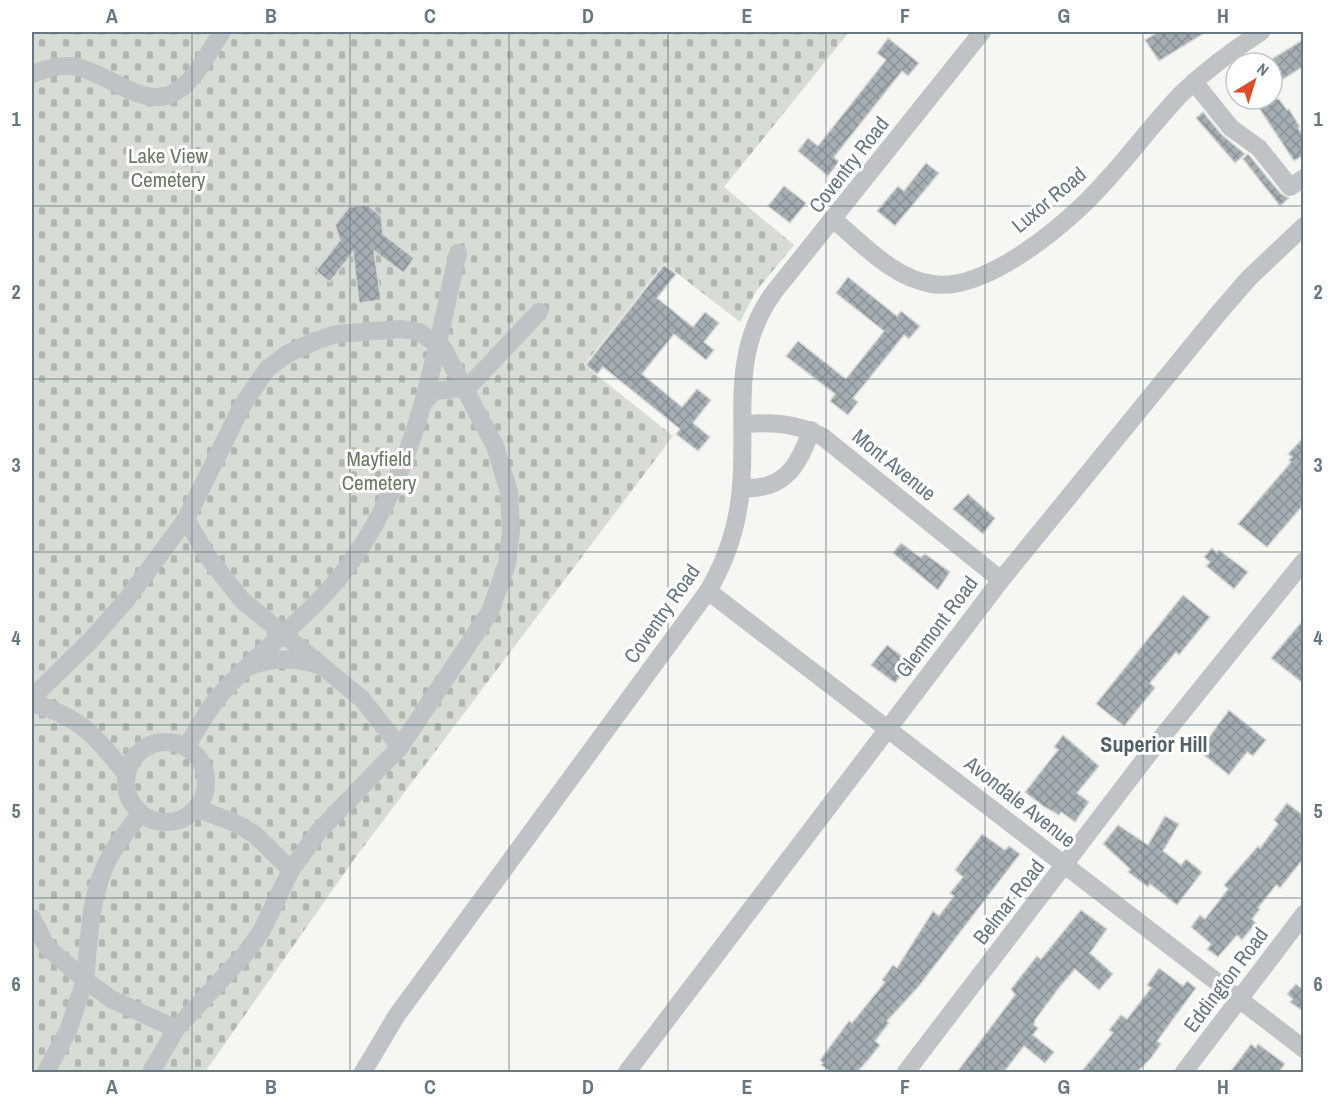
<svg xmlns="http://www.w3.org/2000/svg" width="1335" height="1104" viewBox="0 0 1335 1104" font-family="'Archivo Narrow',sans-serif">
	<style>
		.cemetery { fill: url(#cemetery-stones) }
		.building { fill: url(#building-cross-hatch); stroke: #d7d7d5; stroke-width: 1.5 }
		.lines { fill: none; stroke-linecap: round; stroke-linejoin: round }
		.minor { stroke: #bfc3c6; stroke-width: 18 }
		.grid { fill: none; stroke: #667782; stroke-width: 1.5; stroke-opacity: 0.55 }
		.labels { text-anchor: middle; stroke-width: 6; stroke-linejoin: round; paint-order: stroke }
		.park-label { font-size: 21px; fill: #6a7a64; stroke: #fff }
		.street-label { font-size: 21px; fill: #667782; stroke: #fff }
		.neighbourhood-label { font-size: 22px; font-weight: bold; fill: #536068; stroke: #fff }
		.neatline { fill: none; stroke: #667782; stroke-width: 2 }
		.grid-label { font-size: 20px; text-anchor: middle; font-weight: bold; fill: #667782 }
	</style>
	<defs>
		<pattern id="cemetery-stones" width="16" height="16" patternUnits="userSpaceOnUse" patternTransform="scale(1.5)"><rect width="16" height="16" fill="#d7dcd4"/><path d="M2 7V4a2 2 0 0 1 4 0v3zM10 15v-3a2 2 0 0 1 4 0v3z" fill="#b2b7b1"/></pattern>
		<pattern id="building-cross-hatch" width="8" height="8" patternUnits="userSpaceOnUse" patternTransform="scale(1.5)"><rect width="8" height="8" fill="#a5aeb3"/><path d="M0 0l8 8M0 8l8-8" fill="none" stroke="#8a9297"/></pattern>
	</defs>
	<rect width="100%" height="100%" fill="#f6f6f2"/>
	<!-- cemetery -->
	<path class="cemetery" d="M 32,32 L 849,32 L 724,187 L 794,245 L 756,291 L 740,322 L 664,263 L 584,365 L 673,436 L 355,858 L 205,1072 L 32,1072 Z"/>
	<!-- building -->
	<g class="building">
		<path d="M 1158,32 L 1206,32 L 1159,61 L 1145,40 Z"/>
		<path d="M 888,38 L 919,63 L 908,76 L 902,71 L 834,157 L 839,162 L 828,176 L 798,151 L 808,138 L 818,146 L 886,60 L 877,53 Z"/>
		<path d="M 1304,39 L 1304,66 L 1272,86 L 1272,59 Z"/>
		<path d="M 1253,99 L 1279,99 L 1287,110 L 1289,109 L 1300,127 L 1298,128 L 1304,137 L 1304,155 L 1294,161 Z"/>
		<path d="M 1203,112 L 1222,135 L 1245,154 L 1235,163 L 1196,118 Z"/>
		<path d="M 1248,154 L 1281,194 L 1289,198 L 1280,206 L 1243,159 Z"/>
		<path d="M 926,163 L 939,173 L 895,226 L 877,211 L 898,186 L 904,191 Z"/>
		<path d="M 784,186 L 806,203 L 790,223 L 768,206 Z"/>
		<path d="M 367,205 L 381,216 L 383,234 L 414,258 L 404,273 L 374,251 L 381,300 L 359,303 L 353,252 L 330,282 L 316,271 L 340,240 L 335,225 L 349,207 Z"/>
		<path d="M 664,265 L 676,274 L 657,298 L 693,327 L 705,312 L 719,323 L 704,342 L 714,350 L 706,360 L 674,334 L 642,374 L 682,407 L 697,389 L 711,400 L 693,423 L 710,437 L 698,451 L 676,434 L 680,429 L 603,367 L 597,374 L 586,365 Z"/>
		<path d="M 848,277 L 897,316 L 901,311 L 920,326 L 909,339 L 904,335 L 867,381 L 853,398 L 858,402 L 848,415 L 830,401 L 835,394 L 786,356 L 798,341 L 846,379 L 884,331 L 836,293 Z"/>
		<path d="M 1304,437 L 1304,504 L 1267,547 L 1238,524 L 1291,462 L 1289,460 L 1292,457 L 1288,454 Z"/>
		<path d="M 968,494 L 995,518 L 983,534 L 953,509 Z"/>
		<path d="M 901,543 L 917,555 L 921,557 L 925,554 L 950,572 L 938,590 L 893,553 Z"/>
		<path d="M 1212,548 L 1217,553 L 1219,550 L 1248,572 L 1234,589 L 1206,566 L 1210,562 L 1204,557 Z"/>
		<path d="M 1183,595 L 1210,617 L 1179,655 L 1176,652 L 1150,683 L 1155,688 L 1124,726 L 1096,704 Z"/>
		<path d="M 1304,619 L 1304,684 L 1271,658 Z"/>
		<path d="M 887,645 L 911,663 L 895,683 L 871,665 Z"/>
		<path d="M 1229,710 L 1266,740 L 1253,756 L 1247,752 L 1229,775 L 1199,751 Z"/>
		<path d="M 1063,735 L 1099,766 L 1077,793 L 1089,802 L 1075,822 L 1061,812 L 1059,815 L 1043,806 L 1025,792 L 1058,750 L 1054,747 Z"/>
		<path d="M 1287,803 L 1304,816 L 1304,858 L 1280,888 L 1276,885 L 1258,908 L 1260,909 L 1252,919 L 1256,923 L 1242,940 L 1237,935 L 1218,957 L 1207,949 L 1211,944 L 1191,927 L 1200,915 L 1205,919 L 1228,889 L 1224,885 L 1258,846 L 1260,848 L 1278,824 L 1274,820 Z"/>
		<path d="M 1165,816 L 1179,824 L 1163,851 L 1181,865 L 1186,859 L 1202,872 L 1177,905 L 1150,884 L 1148,887 L 1128,872 L 1130,869 L 1103,844 L 1118,825 L 1148,845 Z"/>
		<path d="M 982,834 L 1005,850 L 1009,846 L 1020,854 L 919,986 L 887,1021 L 889,1023 L 875,1041 L 880,1045 L 869,1059 L 857,1072 L 831,1072 L 821,1065 L 823,1063 L 820,1060 L 849,1021 L 852,1023 L 885,982 L 882,980 L 893,965 L 897,968 L 933,911 L 939,916 L 954,896 L 950,893 L 963,877 L 955,870 Z"/>
		<path d="M 1081,910 L 1107,929 L 1090,953 L 1113,974 L 1099,990 L 1075,969 L 1058,989 L 1035,1020 L 1034,1025 L 1038,1028 L 1033,1035 L 1054,1052 L 1045,1063 L 1024,1046 L 1004,1072 L 957,1072 L 1015,995 L 1011,989 L 1037,956 L 1041,959 Z"/>
		<path d="M 1159,968 L 1183,986 L 1187,981 L 1196,988 L 1157,1041 L 1161,1044 L 1151,1058 L 1137,1072 L 1081,1072 L 1113,1033 L 1109,1030 L 1121,1015 L 1127,1019 L 1151,988 L 1147,985 Z"/>
		<path d="M 1296,984 L 1301,988 L 1304,984 L 1304,1012 L 1290,1002 L 1293,999 L 1287,994 Z"/>
		<path d="M 1251,1044 L 1256,1048 L 1258,1044 L 1285,1064 L 1279,1072 L 1230,1072 Z"/>
	</g>
	<g class="lines">
		<!-- minor -->
		<g class="minor">
			<path d="M 32,74 C 46,69 61,64 77,67 C 108,73 146,112 177,91 C 197,78 209,51 222,32"/>
			<path d="M 1194,82 L 1231,128 L 1259,148 L 1290,187 L 1304,178"/>
			<path d="M 834,220 C 863,244 893,278 932,284 C 986,293 1070,222 1104,183 C 1131,154 1154,122 1182,93 C 1206,70 1233,50 1261,32"/>
			<path d="M 424,402 L 434,391 L 466,388 L 471,384 L 539,312"/>
			<path d="M 743,424 C 772,422 797,423 823,437 L 1001,580"/>
			<path d="M 741,488 C 783,491 799,467 811,430"/>
			<path d="M 186,519 L 208,557 L 242,600 L 362,699 L 400,747"/>
			<path d="M 708,591 L 1304,1049"/>
			<path d="M 251,666 C 273,657 296,658 318,665"/>
			<path d="M 32,698 L 92,639 L 127,599 L 186,519 L 242,406 L 267,369 L 287,354 L 315,341 L 337,334 L 402,329 L 419,332 L 443,348 L 495,446 L 509,492 L 511,530 L 507,564 L 490,612 L 400,747 L 319,831 L 291,870 L 261,932 L 246,953 L 176,1029 L 151,1072"/>
			<path d="M 32,703 C 79,716 97,737 126,774"/>
			<circle cx="166" cy="782" r="40"/>
			<path d="M 186,748 C 197,729 207,710 221,694 C 258,651 306,620 341,575 C 415,482 432,365 458,253"/>
			<path d="M 196,808 L 235,823 L 254,834 L 291,870"/>
			<path d="M 140,814 C 127,831 112,849 104,869 C 89,903 89,944 85,980 L 111,999 L 176,1029"/>
			<path d="M 32,918 L 47,947 L 85,980 L 68,1031 L 46,1072"/>
			<path d="M 363,1072 L 397,1015 L 708,591 C 727,559 738,525 741,487 C 747,417 729,354 774,292 L 982,32"/>
			<path d="M 627,1072 L 1001,580 L 1217,315 L 1249,278 L 1304,226"/>
			<path d="M 906,1072 L 1154,747 L 1304,561"/>
			<path d="M 1184,1072 L 1304,914"/>
		</g>
	</g>
	<!-- grid -->
	<path class="grid" d="M 192,32 L 192,1072M 350,32 L 350,1072M 509,32 L 509,1072M 668,32 L 668,1072M 826,32 L 826,1072M 985,32 L 985,1072M 1143,32 L 1143,1072M 32,206 L 1304,206M 32,379 L 1304,379M 32,552 L 1304,552M 32,725 L 1304,725M 32,898 L 1304,898"/>
	<g class="labels">
		<!-- park labels -->
		<g class="park-label">
			<text x="168" y="163">Lake View<tspan x="168" dy="24">Cemetery</tspan></text>
			<text x="379" y="466">Mayfield<tspan x="379" dy="24">Cemetery</tspan></text>
		</g>
		<!-- street labels -->
		<g class="street-label">
			<text transform="translate(849 165) rotate(-52)" y="7">Coventry Road</text>
			<text transform="translate(1049 200) rotate(-40)" y="7">Luxor Road</text>
			<text transform="translate(894 465) rotate(39)" y="7">Mont Avenue</text>
			<text transform="translate(662 614) rotate(-55)" y="7">Coventry Road</text>
			<text transform="translate(937 627) rotate(-53)" y="7">Glenmont Road</text>
			<text transform="translate(1020 802) rotate(38)" y="7">Avondale Avenue</text>
			<text transform="translate(1009 902) rotate(-52)" y="7">Belmar Road</text>
			<text transform="translate(1226 980) rotate(-53)" y="7">Eddington Road</text>
		</g>
		<!-- neighbourhood labels -->
		<g class="neighbourhood-label">
			<text x="1154" y="752">Superior Hill</text>
		</g>
	</g>
	<!-- border -->
	<rect width="1335" height="1104" fill="none" stroke="#ffffff" stroke-width="66"/>
	<!-- north arrow -->
	<g transform="translate(1254 81) rotate(38)"><circle r="28" fill="#ffffff" stroke="#c2c9cd" stroke-width="1.5"/>
	<path d="M0-4.5L10 22L0 15L-10 22Z" fill="#db4e2d"/>
	<text y="-9" font-size="16" font-weight="bold" text-anchor="middle" fill="#667782">N</text>
	</g>
	<rect x="33" y="33" width="1269" height="1038" class="neatline"/>
	<g class="grid-label">
		<text x="112" y="23">A</text>
		<text x="271" y="23">B</text>
		<text x="430" y="23">C</text>
		<text x="588" y="23">D</text>
		<text x="747" y="23">E</text>
		<text x="905" y="23">F</text>
		<text x="1064" y="23">G</text>
		<text x="1223" y="23">H</text>
		<text x="16" y="126">1</text>
		<text x="1318" y="126">1</text>
		<text x="16" y="299">2</text>
		<text x="1318" y="299">2</text>
		<text x="16" y="472">3</text>
		<text x="1318" y="472">3</text>
		<text x="16" y="645">4</text>
		<text x="1318" y="645">4</text>
		<text x="16" y="818">5</text>
		<text x="1318" y="818">5</text>
		<text x="16" y="991">6</text>
		<text x="1318" y="991">6</text>
		<text x="112" y="1094">A</text>
		<text x="271" y="1094">B</text>
		<text x="430" y="1094">C</text>
		<text x="588" y="1094">D</text>
		<text x="747" y="1094">E</text>
		<text x="905" y="1094">F</text>
		<text x="1064" y="1094">G</text>
		<text x="1223" y="1094">H</text>
	</g>
</svg>
